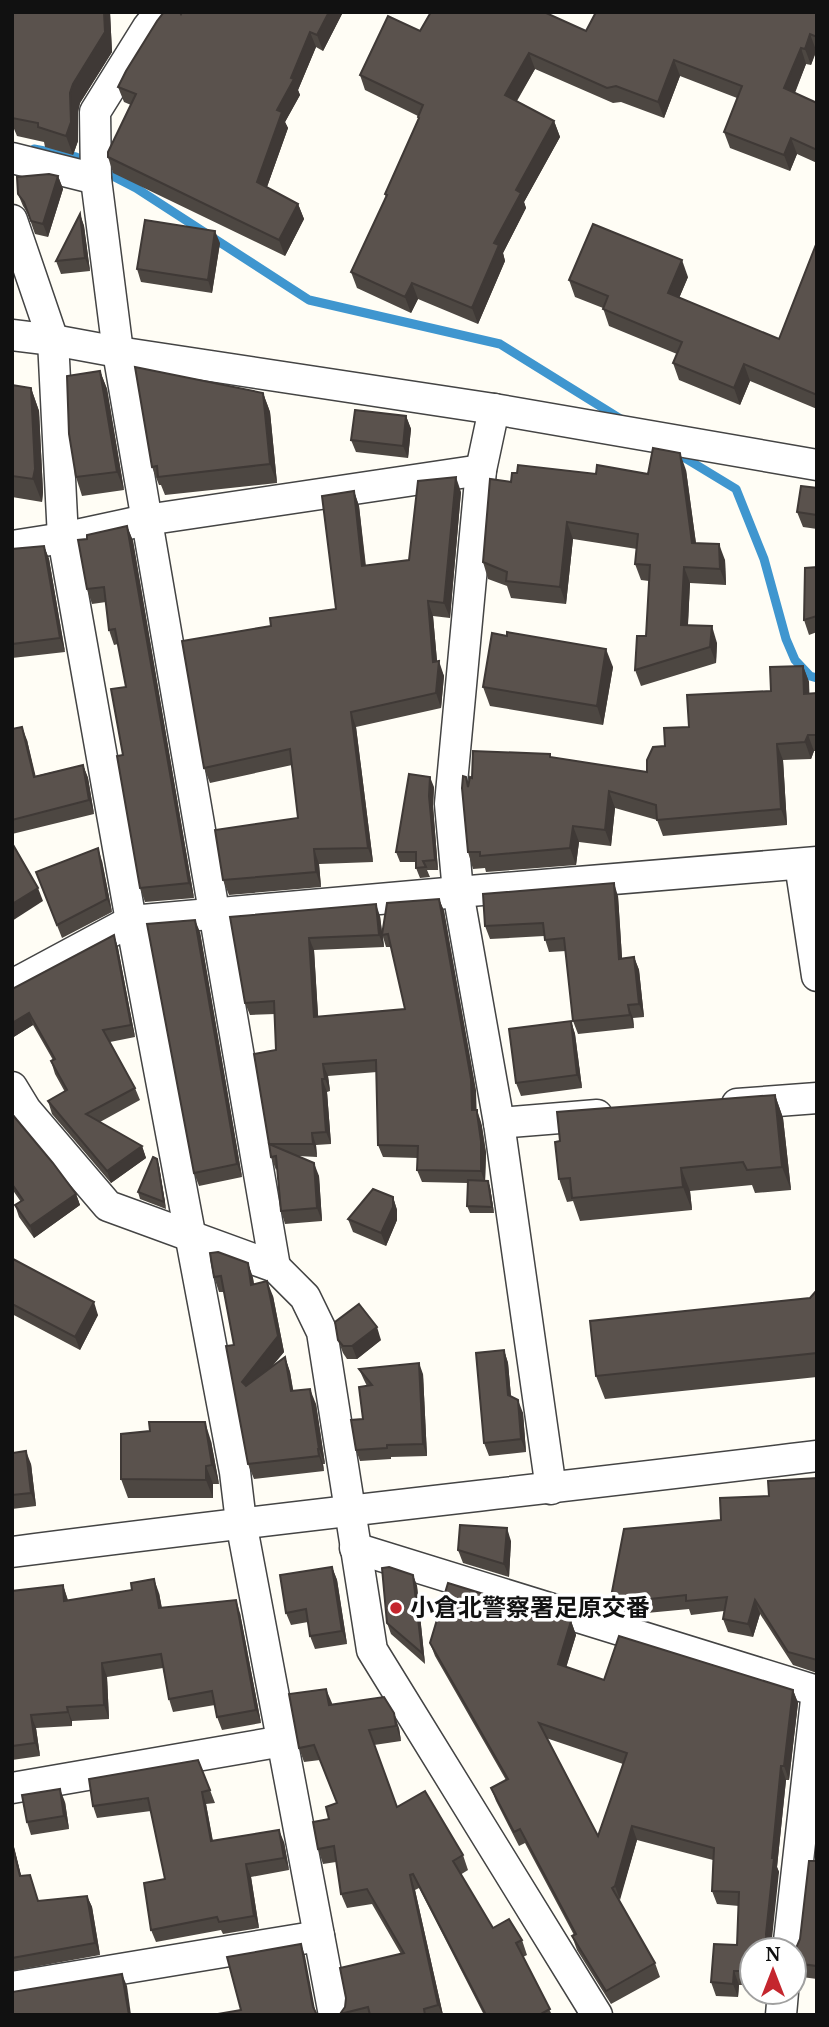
<svg xmlns="http://www.w3.org/2000/svg" width="829" height="2027" viewBox="0 0 829 2027" font-family="'Noto Serif','Noto Sans JP',serif">
	<style>
		.lines { fill: none; stroke-linecap: round; stroke-linejoin: round }
		.stream { stroke: #3f96cf; stroke-width: 9 }
		.minor-casing { stroke: #444; stroke-width: 33 }
		.minor { stroke: #fff; stroke-width: 30 }
		.wall { fill: #4d4742; fill-rule: evenodd }
		.shaded-wall { fill: #3f3936 }
		.building { fill: #5a524d; stroke: #3f3936; stroke-width: 2; fill-rule: evenodd }
		.poi-dot { fill: #c4262e; stroke: #fff; stroke-width: 2.5 }
		.labels { text-anchor: middle; stroke-width: 7; stroke-linejoin: round; paint-order: stroke }
		.poi-label { font-size: 24px; font-weight: bold; fill: #111; stroke: #fff; text-anchor: start }
	</style>
	<rect width="100%" height="100%" fill="#fffdf5"/>
	<g class="lines">
		<!-- stream -->
		<g class="stream">
			<path d="M 34,149 L 76,157 L 136,188 L 309,300 L 500,344 L 624,421"/>
			<path d="M 675,452 L 736,489 L 764,559 L 786,639 L 795,660 L 810,676 L 817,678"/>
		</g>
		<!-- minor casing -->
		<g class="minor-casing">
			<g id="minor">
				<path d="M 160,12 L 148,27 L 95,112 L 96,179 L 118,352 L 275,1267"/>
				<path d="M 12,158 L 96,179"/>
				<path d="M 12,220 L 53,340 L 63,538 L 131,921 L 235,1472 L 241,1522 L 334,2015"/>
				<path d="M 12,335 L 53,340 L 118,352 L 494,409 L 817,465"/>
				<path d="M 494,409 L 481,470 L 450,804 L 458,892 L 499,1123 L 551,1489"/>
				<path d="M 12,546 L 63,538 L 146,520 L 481,470"/>
				<path d="M 800,864 L 817,976"/>
				<path d="M 12,985 L 131,921 L 458,892 L 817,862"/>
				<path d="M 12,1087 L 26,1110 L 108,1206 L 275,1267 L 305,1297 L 322,1332 L 372,1650 L 597,2015"/>
				<path d="M 737,1104 L 817,1098"/>
				<path d="M 499,1123 L 597,1115"/>
				<path d="M 355,1548 L 817,1691 L 788,1950"/>
				<path d="M 12,1552 C 280,1517 549,1489 817,1456"/>
				<path d="M 12,1788 L 283,1741"/>
				<path d="M 12,1987 L 319,1936"/>
				<path d="M 781,2015 L 783,1992"/>
			</g>
		</g>
		<!-- minor -->
		<use href="#minor" class="minor"/>
	</g>
	<!-- wall -->
	<g class="wall">
		<path d="M 12,12 L 110,12 L 112,52 L 80,103 L 78,112 L 78,141 L 73,155 L 45,147 L 44,142 L 17,136 L 12,124 Z"/>
		<path d="M 343,12 L 323,51 L 316,47 L 298,90 L 300,95 L 285,122 L 288,128 L 267,187 L 298,204 L 304,219 L 285,256 L 113,173 L 108,157 L 131,105 L 124,102 L 118,87 Z"/>
		<path d="M 817,12 L 817,50 L 811,65 L 806,64 L 795,93 L 817,103 L 817,163 L 797,154 L 790,171 L 730,148 L 724,132 L 737,98 L 680,76 L 664,118 L 621,102 L 613,103 L 535,69 L 517,101 L 554,121 L 560,137 L 524,202 L 526,208 L 503,253 L 505,261 L 478,324 L 418,299 L 411,313 L 357,288 L 351,272 L 386,197 L 385,194 L 419,119 L 418,116 L 365,90 L 360,75 L 420,31 L 586,31 Z"/>
		<path d="M 58,176 L 63,189 L 48,237 L 35,234 L 28,214 L 23,206 L 18,194 Z"/>
		<path d="M 80,214 L 84,226 L 90,271 L 61,274 L 56,261 Z"/>
		<path d="M 817,242 L 817,409 L 750,381 L 740,405 L 679,380 L 673,363 L 677,354 L 609,326 L 603,308 L 575,297 L 569,280 L 688,277 L 679,298 L 779,339 Z"/>
		<path d="M 220,243 L 212,293 L 141,282 L 137,269 Z"/>
		<path d="M 100,371 L 107,389 L 124,490 L 82,496 L 76,477 Z"/>
		<path d="M 12,383 L 13,385 L 31,388 L 39,411 L 43,492 L 42,502 L 12,497 Z"/>
		<path d="M 263,393 L 270,412 L 277,483 L 165,495 L 161,485 L 159,485 L 152,467 Z"/>
		<path d="M 406,416 L 411,429 L 408,458 L 356,452 L 351,440 Z"/>
		<path d="M 686,470 L 696,543 L 725,560 L 726,585 L 690,583 L 688,625 L 717,643 L 716,663 L 641,686 L 635,670 L 646,636 L 649,581 L 641,580 L 635,564 L 637,549 L 573,539 L 566,604 L 511,598 L 507,586 L 488,579 L 483,562 L 511,482 L 596,474 L 648,474 Z"/>
		<path d="M 817,488 L 817,529 L 803,527 L 797,512 Z"/>
		<path d="M 354,491 L 359,506 L 366,566 L 409,560 L 461,492 L 450,618 L 433,616 L 437,661 L 444,676 L 441,708 L 356,727 L 373,862 L 319,864 L 321,887 L 229,895 L 223,880 L 298,818 L 292,765 L 210,783 L 204,768 L 271,626 L 336,609 Z"/>
		<path d="M 127,526 L 133,541 L 194,898 L 145,902 L 140,888 L 123,755 L 126,687 L 118,644 L 114,645 L 109,630 L 106,602 L 92,604 L 87,589 L 87,539 Z"/>
		<path d="M 44,546 L 49,559 L 65,652 L 12,658 L 12,549 Z"/>
		<path d="M 817,567 L 817,632 L 809,635 L 804,620 Z"/>
		<path d="M 507,636 L 613,667 L 603,725 L 490,706 L 483,687 Z"/>
		<path d="M 803,666 L 809,682 L 809,693 L 817,693 L 817,751 L 814,751 L 811,759 L 783,760 L 787,825 L 663,836 L 657,820 L 615,808 L 611,846 L 579,842 L 576,865 L 486,872 L 485,868 L 473,869 L 468,852 L 466,777 L 469,784 L 551,758 L 647,772 L 665,746 L 689,727 L 771,691 Z"/>
		<path d="M 12,729 L 27,740 L 35,776 L 83,765 L 88,778 L 94,814 L 12,834 Z"/>
		<path d="M 434,787 L 433,806 L 438,870 L 427,870 L 430,877 L 420,878 L 416,868 L 416,862 L 400,862 L 396,852 Z"/>
		<path d="M 102,861 L 112,912 L 62,938 L 41,885 Z"/>
		<path d="M 618,896 L 622,959 L 634,957 L 639,970 L 644,1017 L 633,1018 L 634,1028 L 578,1034 L 573,1021 L 566,951 L 549,952 L 544,936 L 490,939 L 485,926 Z"/>
		<path d="M 439,899 L 444,911 L 476,1091 L 476,1110 L 482,1126 L 486,1153 L 485,1181 L 488,1181 L 490,1187 L 494,1213 L 470,1213 L 467,1206 L 468,1183 L 422,1182 L 417,1170 L 418,1158 L 383,1157 L 378,1145 L 377,1072 L 328,1076 L 330,1091 L 327,1092 L 331,1144 L 316,1145 L 317,1157 L 298,1156 L 319,1176 L 322,1221 L 285,1224 L 281,1211 L 277,1169 L 276,1170 L 271,1157 L 254,1054 L 276,1050 L 275,1014 L 250,1015 L 245,1003 L 230,917 L 380,916 L 382,933 ZM 383,937 L 386,947 L 391,947 L 405,1009 L 318,1017 L 314,950 L 384,947 Z"/>
		<path d="M 200,932 L 242,1177 L 199,1186 L 194,1173 Z"/>
		<path d="M 114,935 L 118,948 L 135,1037 L 110,1042 L 135,1088 L 140,1100 L 100,1122 L 142,1146 L 146,1158 L 111,1183 L 52,1114 L 48,1101 L 65,1092 L 55,1074 L 51,1061 L 53,1060 L 33,1025 L 12,1038 L 12,989 Z"/>
		<path d="M 571,1021 L 575,1034 L 582,1088 L 521,1096 L 516,1083 Z"/>
		<path d="M 775,1095 L 783,1118 L 791,1190 L 755,1193 L 752,1185 L 690,1191 L 692,1210 L 580,1221 L 573,1201 L 567,1202 L 559,1179 L 560,1141 Z"/>
		<path d="M 12,1114 L 76,1194 L 80,1205 L 34,1238 L 19,1217 L 15,1205 L 21,1202 L 12,1189 Z"/>
		<path d="M 157,1159 L 159,1166 L 166,1209 L 140,1199 L 138,1192 Z"/>
		<path d="M 393,1197 L 397,1210 L 397,1220 L 386,1246 L 353,1232 L 348,1219 Z"/>
		<path d="M 12,1261 L 98,1315 L 80,1350 L 12,1314 Z"/>
		<path d="M 248,1263 L 253,1278 L 254,1284 L 273,1296 L 284,1352 L 270,1368 L 285,1357 L 290,1372 L 293,1391 L 316,1404 L 325,1464 L 323,1464 L 324,1471 L 254,1479 L 248,1464 L 234,1345 L 224,1292 L 219,1292 L 214,1277 Z"/>
		<path d="M 817,1290 L 817,1377 L 605,1399 L 596,1376 L 810,1298 Z"/>
		<path d="M 338,1340 L 381,1340 L 357,1359 L 347,1359 L 343,1353 Z"/>
		<path d="M 504,1350 L 508,1363 L 511,1397 L 523,1413 L 526,1452 L 489,1456 L 484,1443 Z"/>
		<path d="M 359,1369 L 423,1374 L 427,1456 L 391,1457 L 391,1459 L 360,1461 L 356,1450 L 363,1419 L 367,1386 L 364,1380 Z"/>
		<path d="M 211,1441 L 219,1484 L 213,1484 L 213,1498 L 128,1498 L 121,1479 Z"/>
		<path d="M 12,1453 L 31,1464 L 36,1506 L 12,1509 Z"/>
		<path d="M 817,1478 L 817,1673 L 793,1665 L 760,1614 L 753,1637 L 728,1632 L 723,1619 L 724,1611 L 691,1615 L 689,1609 L 636,1614 L 616,1610 L 611,1597 L 721,1520 L 769,1496 Z"/>
		<path d="M 511,1541 L 509,1577 L 463,1563 L 458,1550 Z"/>
		<path d="M 332,1567 L 337,1580 L 347,1644 L 315,1649 L 310,1636 L 308,1622 L 291,1625 L 286,1613 Z"/>
		<path d="M 413,1575 L 417,1586 L 425,1664 L 391,1634 L 387,1623 Z"/>
		<path d="M 63,1585 L 68,1600 L 159,1593 L 162,1608 L 240,1613 L 261,1723 L 222,1730 L 217,1717 L 215,1705 L 173,1712 L 169,1699 L 163,1668 L 107,1677 L 109,1719 L 72,1721 L 72,1726 L 36,1728 L 40,1756 L 12,1760 L 12,1591 Z"/>
		<path d="M 571,1621 L 576,1635 L 566,1667 L 604,1680 L 793,1690 L 798,1703 L 789,1780 L 786,1780 L 777,1867 L 779,1872 L 752,1950 L 752,1985 L 739,1985 L 738,1997 L 716,1996 L 711,1982 L 737,1945 L 739,1906 L 717,1904 L 712,1891 L 713,1860 L 637,1840 L 619,1901 L 655,1963 L 660,1977 L 611,2004 L 577,1950 L 572,1936 L 574,1935 L 525,1843 L 519,1846 L 496,1801 L 491,1788 L 506,1780 L 435,1656 L 430,1643 ZM 546,1738 L 623,1764 L 598,1836 Z"/>
		<path d="M 332,1705 L 399,1728 L 401,1741 L 374,1745 L 397,1807 L 463,1855 L 468,1870 L 460,1875 L 493,1928 L 522,1940 L 527,1955 L 523,1957 L 552,2015 L 484,2015 L 419,1888 L 415,1890 L 443,2015 L 340,2015 L 340,2014 L 401,1954 L 372,1904 L 347,1908 L 341,1894 L 336,1862 L 323,1864 L 318,1849 L 329,1819 L 337,1804 L 320,1760 L 304,1762 L 299,1748 Z"/>
		<path d="M 210,1790 L 215,1803 L 206,1804 L 213,1841 L 284,1842 L 289,1870 L 251,1877 L 259,1928 L 223,1934 L 221,1930 L 156,1942 L 151,1930 L 165,1879 L 151,1811 L 97,1818 L 93,1806 Z"/>
		<path d="M 65,1802 L 69,1829 L 31,1835 L 27,1822 Z"/>
		<path d="M 12,1839 L 21,1876 L 30,1875 L 38,1901 L 87,1896 L 92,1907 L 100,1955 L 12,1971 Z"/>
		<path d="M 817,1861 L 817,1979 L 794,1976 L 794,1950 L 797,1946 L 800,1939 Z"/>
	</g>
	<!-- shaded-wall -->
	<g class="shaded-wall">
		<path d="M 104,12 L 110,12 L 112,52 L 80,103 L 78,112 L 78,141 L 73,155 L 66,136 L 70,93 L 73,84 Z"/>
		<path d="M 329,12 L 343,12 L 323,51 L 317,35 Z"/>
		<path d="M 310,32 L 316,47 L 298,90 L 300,95 L 285,122 L 288,128 L 263,198 L 257,182 L 277,110 Z"/>
		<path d="M 810,34 L 816,50 L 811,65 L 805,49 Z"/>
		<path d="M 801,48 L 806,64 L 790,104 L 784,88 Z"/>
		<path d="M 529,53 L 535,69 L 511,110 L 505,95 Z"/>
		<path d="M 674,60 L 680,76 L 664,118 L 658,102 Z"/>
		<path d="M 554,121 L 560,137 L 524,202 L 526,208 L 503,253 L 505,261 L 478,324 L 472,308 L 494,243 L 516,190 Z"/>
		<path d="M 791,138 L 797,154 L 790,171 L 784,155 Z"/>
		<path d="M 58,176 L 63,189 L 48,237 L 43,224 Z"/>
		<path d="M 298,204 L 304,219 L 285,256 L 279,240 Z"/>
		<path d="M 80,214 L 84,226 L 90,271 L 85,258 Z"/>
		<path d="M 215,231 L 220,243 L 212,293 L 208,280 Z"/>
		<path d="M 682,260 L 688,277 L 674,310 L 668,293 Z"/>
		<path d="M 412,283 L 418,299 L 411,313 L 405,297 Z"/>
		<path d="M 744,364 L 750,381 L 740,405 L 734,388 Z"/>
		<path d="M 100,371 L 107,389 L 124,490 L 117,472 Z"/>
		<path d="M 31,388 L 39,411 L 43,492 L 42,502 L 33,479 Z"/>
		<path d="M 263,393 L 270,412 L 277,483 L 270,464 Z"/>
		<path d="M 406,416 L 411,429 L 408,458 L 403,446 Z"/>
		<path d="M 680,453 L 686,470 L 698,559 L 692,543 Z"/>
		<path d="M 456,477 L 461,492 L 450,618 L 444,603 Z"/>
		<path d="M 354,491 L 359,506 L 367,581 L 362,566 Z"/>
		<path d="M 567,522 L 573,539 L 566,604 L 560,587 Z"/>
		<path d="M 127,526 L 133,541 L 194,898 L 189,883 Z"/>
		<path d="M 719,544 L 725,560 L 726,585 L 720,569 Z"/>
		<path d="M 44,546 L 49,559 L 65,652 L 60,638 Z"/>
		<path d="M 684,567 L 690,583 L 687,641 L 681,625 Z"/>
		<path d="M 428,601 L 433,616 L 438,672 L 439,661 L 444,676 L 441,708 L 436,693 Z"/>
		<path d="M 712,626 L 717,643 L 716,663 L 710,647 Z"/>
		<path d="M 606,649 L 613,667 L 603,725 L 597,706 Z"/>
		<path d="M 803,666 L 809,682 L 810,710 L 804,694 Z"/>
		<path d="M 351,712 L 356,727 L 373,862 L 368,848 Z"/>
		<path d="M 22,727 L 27,740 L 39,790 L 34,777 Z"/>
		<path d="M 808,735 L 814,751 L 811,759 L 805,742 Z"/>
		<path d="M 777,744 L 783,760 L 787,825 L 781,809 Z"/>
		<path d="M 83,765 L 88,778 L 94,814 L 89,800 Z"/>
		<path d="M 430,777 L 434,787 L 433,806 L 438,870 L 435,860 L 429,796 Z"/>
		<path d="M 609,791 L 615,808 L 611,846 L 605,830 Z"/>
		<path d="M 573,826 L 579,842 L 576,865 L 570,848 Z"/>
		<path d="M 98,848 L 102,861 L 112,912 L 107,899 Z"/>
		<path d="M 314,849 L 319,864 L 321,887 L 316,872 Z"/>
		<path d="M 614,883 L 618,896 L 623,972 L 619,959 Z"/>
		<path d="M 38,888 L 43,901 L 12,921 L 12,904 Z"/>
		<path d="M 439,899 L 444,911 L 476,1091 L 477,1122 L 472,1110 Z"/>
		<path d="M 376,904 L 380,916 L 384,947 L 379,935 Z"/>
		<path d="M 195,920 L 200,932 L 242,1177 L 237,1164 Z"/>
		<path d="M 114,935 L 118,948 L 135,1037 L 131,1025 Z"/>
		<path d="M 309,938 L 314,950 L 319,1030 L 314,1017 Z"/>
		<path d="M 634,957 L 639,970 L 644,1017 L 639,1004 Z"/>
		<path d="M 628,1005 L 633,1018 L 634,1028 L 630,1015 Z"/>
		<path d="M 29,1013 L 33,1025 L 12,1038 L 12,1023 Z"/>
		<path d="M 571,1021 L 575,1034 L 582,1088 L 577,1075 Z"/>
		<path d="M 323,1064 L 328,1076 L 330,1091 L 325,1079 Z"/>
		<path d="M 322,1079 L 327,1092 L 331,1144 L 326,1132 Z"/>
		<path d="M 775,1095 L 783,1118 L 791,1190 L 782,1167 Z"/>
		<path d="M 477,1110 L 481,1122 L 486,1153 L 485,1183 L 481,1171 Z"/>
		<path d="M 312,1133 L 316,1145 L 317,1157 L 313,1144 Z"/>
		<path d="M 142,1146 L 146,1158 L 111,1183 L 107,1171 Z"/>
		<path d="M 157,1159 L 159,1166 L 166,1209 L 164,1202 Z"/>
		<path d="M 314,1163 L 319,1176 L 322,1221 L 317,1208 Z"/>
		<path d="M 681,1168 L 690,1191 L 692,1210 L 683,1187 Z"/>
		<path d="M 488,1181 L 490,1187 L 494,1213 L 492,1207 Z"/>
		<path d="M 76,1194 L 80,1205 L 34,1238 L 30,1226 Z"/>
		<path d="M 393,1197 L 397,1210 L 397,1220 L 386,1246 L 381,1233 Z"/>
		<path d="M 248,1263 L 253,1278 L 256,1300 L 251,1285 Z"/>
		<path d="M 267,1281 L 273,1296 L 284,1352 L 247,1397 L 242,1382 Z"/>
		<path d="M 94,1302 L 98,1315 L 80,1350 L 75,1337 Z"/>
		<path d="M 377,1327 L 381,1340 L 357,1359 L 352,1346 Z"/>
		<path d="M 504,1350 L 508,1363 L 512,1407 L 508,1395 Z"/>
		<path d="M 285,1357 L 290,1372 L 296,1406 L 291,1391 Z"/>
		<path d="M 419,1363 L 423,1374 L 427,1456 L 423,1444 Z"/>
		<path d="M 310,1389 L 316,1404 L 325,1464 L 319,1449 Z"/>
		<path d="M 518,1400 L 523,1413 L 526,1452 L 521,1439 Z"/>
		<path d="M 205,1422 L 211,1441 L 219,1484 L 212,1465 Z"/>
		<path d="M 318,1449 L 323,1464 L 324,1471 L 319,1456 Z"/>
		<path d="M 26,1451 L 31,1464 L 36,1506 L 31,1493 Z"/>
		<path d="M 206,1466 L 213,1484 L 213,1498 L 206,1480 Z"/>
		<path d="M 507,1528 L 511,1541 L 509,1577 L 504,1564 Z"/>
		<path d="M 332,1567 L 337,1580 L 347,1644 L 342,1631 Z"/>
		<path d="M 413,1575 L 417,1586 L 425,1664 L 422,1653 Z"/>
		<path d="M 154,1579 L 159,1593 L 164,1621 L 159,1608 Z"/>
		<path d="M 63,1585 L 67,1598 L 69,1614 L 64,1601 Z"/>
		<path d="M 236,1600 L 240,1613 L 261,1723 L 256,1710 Z"/>
		<path d="M 755,1600 L 760,1614 L 753,1637 L 748,1624 Z"/>
		<path d="M 571,1621 L 576,1635 L 563,1678 L 558,1664 Z"/>
		<path d="M 102,1663 L 107,1677 L 109,1719 L 104,1705 Z"/>
		<path d="M 326,1689 L 332,1703 L 334,1720 L 329,1705 Z"/>
		<path d="M 793,1690 L 798,1703 L 789,1780 L 784,1766 Z"/>
		<path d="M 67,1707 L 72,1721 L 72,1726 L 68,1712 Z"/>
		<path d="M 394,1713 L 399,1728 L 401,1741 L 396,1726 Z"/>
		<path d="M 31,1715 L 36,1728 L 40,1756 L 35,1743 Z"/>
		<path d="M 781,1766 L 786,1780 L 777,1867 L 779,1872 L 771,1948 L 767,1944 L 766,1934 Z"/>
		<path d="M 60,1789 L 65,1802 L 69,1829 L 64,1816 Z"/>
		<path d="M 202,1792 L 206,1804 L 215,1854 L 211,1841 Z"/>
		<path d="M 632,1826 L 637,1840 L 620,1900 L 615,1886 Z"/>
		<path d="M 279,1830 L 284,1842 L 289,1870 L 284,1858 Z"/>
		<path d="M 12,1839 L 24,1887 L 20,1876 L 12,1845 Z"/>
		<path d="M 246,1864 L 251,1877 L 259,1928 L 254,1916 Z"/>
		<path d="M 410,1875 L 415,1890 L 443,2015 L 438,2005 Z"/>
		<path d="M 87,1896 L 92,1907 L 100,1955 L 95,1943 Z"/>
		<path d="M 301,1944 L 305,1956 L 316,2015 L 313,2007 Z"/>
		<path d="M 734,1971 L 739,1985 L 738,1997 L 733,1984 Z"/>
		<path d="M 122,1974 L 127,1986 L 131,2015 L 129,2015 Z"/>
	</g>
	<!-- building -->
	<g class="building">
		<path d="M 12,12 L 104,12 L 105,32 L 73,84 L 70,93 L 71,122 L 66,136 L 38,127 L 38,123 L 12,118 Z"/>
		<path d="M 164,12 L 180,12 L 181,14 L 182,12 L 329,12 L 317,35 L 310,32 L 291,78 L 294,79 L 277,110 L 282,112 L 257,182 L 298,204 L 279,240 L 108,157 L 108,152 L 136,94 L 118,87 L 126,71 L 157,21 Z"/>
		<path d="M 431,12 L 544,12 L 586,31 L 596,12 L 817,12 L 817,37 L 810,34 L 805,49 L 801,48 L 784,88 L 817,103 L 817,150 L 791,138 L 784,155 L 724,132 L 742,86 L 674,60 L 658,102 L 616,86 L 607,88 L 529,53 L 505,95 L 554,121 L 516,190 L 521,193 L 494,243 L 499,245 L 472,308 L 412,283 L 405,297 L 351,272 L 387,195 L 385,194 L 419,118 L 418,117 L 423,105 L 360,75 L 388,16 L 420,31 Z"/>
		<path d="M 49,174 L 58,176 L 43,224 L 31,221 L 24,202 L 18,194 L 17,177 Z"/>
		<path d="M 80,214 L 85,258 L 56,261 Z"/>
		<path d="M 145,220 L 215,231 L 208,280 L 137,269 Z"/>
		<path d="M 593,224 L 682,260 L 668,293 L 779,339 L 817,242 L 817,395 L 744,364 L 734,388 L 673,363 L 682,342 L 603,309 L 608,296 L 569,280 Z"/>
		<path d="M 135,367 L 263,393 L 270,464 L 158,477 L 157,466 L 152,467 Z"/>
		<path d="M 100,371 L 117,472 L 76,477 L 69,434 L 67,376 Z"/>
		<path d="M 12,385 L 31,388 L 35,469 L 33,479 L 12,476 Z"/>
		<path d="M 355,410 L 406,416 L 403,446 L 351,440 Z"/>
		<path d="M 653,448 L 680,453 L 692,543 L 719,544 L 720,569 L 684,567 L 681,625 L 712,626 L 710,647 L 635,670 L 637,636 L 646,636 L 650,565 L 635,564 L 638,534 L 567,522 L 560,587 L 506,581 L 507,572 L 483,562 L 490,479 L 511,482 L 512,473 L 517,473 L 518,465 L 596,474 L 597,465 L 648,474 Z"/>
		<path d="M 456,477 L 444,603 L 428,601 L 433,662 L 439,661 L 436,693 L 351,712 L 368,848 L 314,849 L 316,872 L 223,880 L 215,830 L 298,818 L 290,749 L 204,768 L 182,641 L 271,626 L 270,618 L 336,609 L 322,496 L 354,491 L 362,566 L 409,560 L 418,481 Z"/>
		<path d="M 801,486 L 817,488 L 817,515 L 797,512 Z"/>
		<path d="M 127,526 L 189,883 L 140,888 L 117,756 L 123,755 L 111,689 L 126,687 L 115,629 L 109,630 L 104,587 L 87,589 L 78,540 L 87,539 L 87,535 Z"/>
		<path d="M 44,546 L 60,638 L 12,644 L 12,549 Z"/>
		<path d="M 817,567 L 817,616 L 804,620 L 805,568 Z"/>
		<path d="M 507,632 L 606,649 L 597,706 L 483,687 L 492,633 L 507,636 Z"/>
		<path d="M 803,666 L 804,694 L 817,693 L 817,735 L 808,735 L 805,742 L 777,744 L 781,809 L 657,820 L 656,805 L 609,791 L 605,830 L 573,826 L 570,848 L 480,856 L 480,852 L 468,852 L 462,788 L 463,776 L 466,777 L 468,787 L 470,777 L 472,778 L 473,751 L 550,754 L 550,757 L 647,772 L 647,760 L 653,747 L 665,746 L 664,728 L 689,727 L 687,695 L 771,691 L 770,667 Z"/>
		<path d="M 22,727 L 34,777 L 83,765 L 89,800 L 12,820 L 12,729 Z"/>
		<path d="M 409,774 L 430,777 L 429,796 L 435,860 L 423,861 L 426,867 L 416,868 L 416,852 L 396,852 Z"/>
		<path d="M 12,843 L 38,888 L 12,904 Z"/>
		<path d="M 98,848 L 107,899 L 57,925 L 36,872 Z"/>
		<path d="M 614,883 L 619,959 L 634,957 L 639,1004 L 628,1005 L 630,1015 L 573,1021 L 564,938 L 545,940 L 543,923 L 485,926 L 483,894 Z"/>
		<path d="M 439,899 L 471,1079 L 472,1110 L 477,1110 L 477,1113 L 481,1141 L 481,1171 L 417,1170 L 418,1146 L 378,1145 L 376,1060 L 323,1064 L 325,1079 L 322,1079 L 326,1132 L 312,1133 L 313,1144 L 269,1144 L 254,1054 L 276,1050 L 274,1001 L 245,1003 L 230,917 L 376,904 L 379,935 L 309,938 L 314,1017 L 405,1009 L 388,934 L 382,935 L 387,903 Z"/>
		<path d="M 195,920 L 237,1164 L 194,1173 L 147,924 Z"/>
		<path d="M 114,935 L 131,1025 L 103,1030 L 135,1088 L 86,1114 L 142,1146 L 107,1171 L 48,1101 L 67,1090 L 51,1061 L 55,1059 L 29,1013 L 12,1023 L 12,989 Z"/>
		<path d="M 571,1021 L 577,1075 L 516,1083 L 509,1029 Z"/>
		<path d="M 775,1095 L 782,1167 L 747,1170 L 743,1162 L 681,1168 L 683,1187 L 572,1198 L 570,1178 L 559,1179 L 555,1142 L 560,1141 L 557,1112 Z"/>
		<path d="M 12,1114 L 53,1163 L 76,1194 L 30,1226 L 15,1205 L 23,1200 L 12,1184 Z"/>
		<path d="M 269,1144 L 314,1163 L 317,1208 L 281,1211 L 276,1156 L 271,1157 Z"/>
		<path d="M 153,1157 L 157,1159 L 164,1202 L 138,1192 Z"/>
		<path d="M 468,1180 L 488,1181 L 492,1207 L 467,1206 Z"/>
		<path d="M 373,1189 L 393,1197 L 393,1207 L 381,1233 L 348,1219 Z"/>
		<path d="M 218,1252 L 248,1263 L 251,1285 L 267,1281 L 278,1336 L 242,1382 L 246,1386 L 285,1357 L 291,1391 L 310,1389 L 319,1449 L 318,1449 L 319,1456 L 248,1464 L 226,1346 L 234,1345 L 221,1276 L 214,1277 L 210,1253 Z"/>
		<path d="M 13,1259 L 94,1302 L 75,1337 L 12,1304 Z"/>
		<path d="M 817,1290 L 817,1353 L 596,1376 L 590,1321 L 810,1298 Z"/>
		<path d="M 359,1304 L 377,1327 L 352,1346 L 343,1346 L 338,1340 L 335,1322 Z"/>
		<path d="M 504,1350 L 508,1395 L 518,1400 L 521,1439 L 484,1443 L 476,1353 Z"/>
		<path d="M 419,1363 L 423,1444 L 387,1445 L 387,1448 L 356,1450 L 351,1420 L 363,1419 L 359,1387 L 372,1385 L 359,1369 Z"/>
		<path d="M 149,1422 L 205,1422 L 212,1465 L 206,1466 L 206,1480 L 121,1479 L 121,1434 L 150,1431 Z"/>
		<path d="M 26,1451 L 31,1493 L 12,1495 L 12,1453 Z"/>
		<path d="M 817,1478 L 817,1660 L 788,1652 L 755,1600 L 748,1624 L 723,1619 L 727,1597 L 686,1601 L 686,1595 L 631,1601 L 611,1597 L 624,1529 L 721,1520 L 720,1498 L 769,1496 L 768,1481 Z"/>
		<path d="M 460,1525 L 507,1528 L 504,1564 L 458,1550 Z"/>
		<path d="M 332,1567 L 342,1631 L 310,1636 L 306,1609 L 286,1613 L 280,1575 Z"/>
		<path d="M 389,1567 L 413,1575 L 422,1653 L 387,1623 L 382,1568 Z"/>
		<path d="M 154,1579 L 159,1608 L 236,1600 L 256,1710 L 217,1717 L 212,1691 L 169,1699 L 161,1654 L 102,1663 L 104,1705 L 67,1707 L 68,1712 L 31,1715 L 35,1743 L 12,1746 L 12,1591 L 63,1585 L 64,1601 L 132,1590 L 131,1583 Z"/>
		<path d="M 448,1583 L 571,1621 L 558,1664 L 604,1680 L 619,1636 L 793,1690 L 784,1766 L 781,1766 L 772,1858 L 774,1858 L 766,1934 L 767,1944 L 773,1950 L 752,1950 L 752,1971 L 734,1971 L 733,1984 L 711,1982 L 714,1944 L 737,1945 L 739,1892 L 712,1891 L 714,1848 L 632,1826 L 615,1886 L 612,1888 L 655,1963 L 606,1991 L 572,1936 L 576,1934 L 520,1829 L 514,1832 L 491,1788 L 508,1779 L 430,1643 ZM 539,1723 L 627,1753 L 598,1836 Z"/>
		<path d="M 326,1689 L 329,1705 L 384,1697 L 394,1713 L 396,1726 L 369,1730 L 397,1807 L 425,1791 L 463,1855 L 453,1861 L 493,1928 L 509,1919 L 522,1940 L 516,1943 L 550,2009 L 539,2015 L 486,2015 L 413,1874 L 410,1875 L 438,2005 L 424,2009 L 425,2015 L 370,2015 L 368,2007 L 340,2014 L 345,2007 L 346,1998 L 340,1968 L 404,1953 L 367,1889 L 341,1894 L 334,1846 L 318,1849 L 313,1822 L 329,1819 L 326,1807 L 337,1803 L 314,1745 L 299,1748 L 289,1694 Z"/>
		<path d="M 198,1760 L 210,1790 L 202,1792 L 211,1841 L 279,1830 L 284,1858 L 246,1864 L 254,1916 L 219,1922 L 217,1917 L 151,1930 L 144,1883 L 165,1879 L 148,1798 L 93,1806 L 89,1779 Z"/>
		<path d="M 60,1789 L 64,1816 L 27,1822 L 22,1795 Z"/>
		<path d="M 12,1845 L 20,1876 L 30,1875 L 38,1901 L 87,1896 L 95,1943 L 12,1958 Z"/>
		<path d="M 809,1861 L 817,1861 L 817,1966 L 794,1963 L 794,1950 L 793,1950 L 797,1946 L 800,1939 Z"/>
		<path d="M 301,1944 L 313,2007 L 317,2015 L 212,2015 L 241,2010 L 227,1957 Z"/>
		<path d="M 122,1974 L 129,2015 L 12,2015 L 12,1992 Z"/>
	</g>
	<!-- markers -->
	<circle class="poi-dot" cx="396" cy="1608" r="7"/>
	<g class="labels">
		<!-- poi labels -->
		<g class="poi-label">
			<text x="410" y="1616">小倉北警察署足原交番</text>
		</g>
	</g>
	<!-- border -->
	<rect width="829" height="2027" fill="none" stroke="#111111" stroke-width="28"/>
	<!-- north arrow -->
	<g transform="translate(773 1971)"><circle r="33" fill="#ffffff" stroke="#a0a0a0" stroke-width="2"/>
	<path d="M0-5L12 26L0 18L-12 26Z" fill="#c4262e"/>
	<text y="-10" font-size="19" font-weight="bold" text-anchor="middle" fill="#111111">N</text>
	</g>
</svg>
